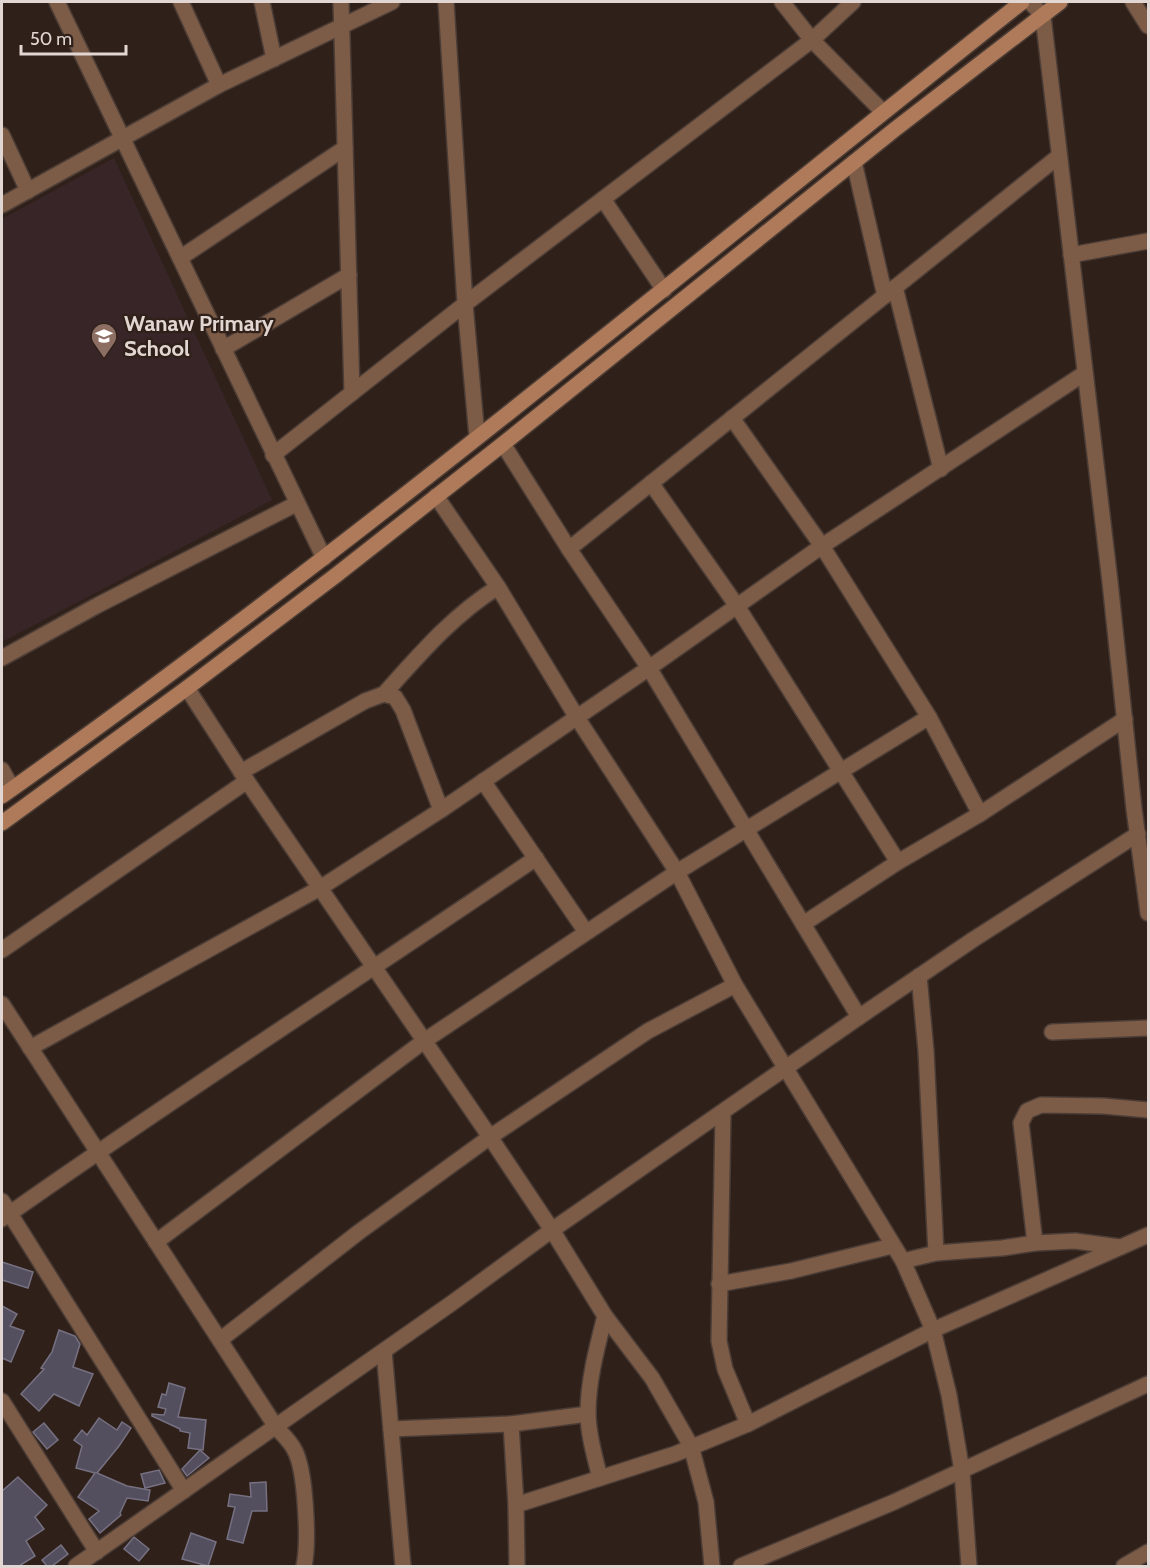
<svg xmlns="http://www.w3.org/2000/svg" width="1150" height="1568" viewBox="0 0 1150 1568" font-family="Cabin,sans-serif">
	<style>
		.education { fill: #382528 }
		.building { fill: #544f5f; stroke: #767182; stroke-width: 1.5 }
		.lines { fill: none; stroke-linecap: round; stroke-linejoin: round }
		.street-casing { stroke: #4b3d36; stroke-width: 18 }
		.secondary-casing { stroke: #4b3d36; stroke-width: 18 }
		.street { stroke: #7c5b47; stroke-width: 15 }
		.secondary { stroke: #af7a59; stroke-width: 15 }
		.labels { text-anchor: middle; stroke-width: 4.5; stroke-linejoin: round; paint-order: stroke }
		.poi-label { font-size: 22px; font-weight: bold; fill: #e1d6d1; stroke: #2f2019; text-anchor: start }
	</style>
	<rect width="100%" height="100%" fill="#2f2019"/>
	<!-- education -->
	<path class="education" d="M 114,158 L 272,500 L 2,642 L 2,219 Z"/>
	<!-- building -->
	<g class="building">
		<path d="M 2,1262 L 33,1272 L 28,1288 L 2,1280 Z"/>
		<path d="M 2,1306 L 17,1314 L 10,1326 L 24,1331 L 11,1362 L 2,1358 Z"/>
		<path d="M 59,1330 L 75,1336 L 80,1344 L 73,1367 L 93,1374 L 79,1406 L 54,1394 L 39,1411 L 21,1394 L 44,1369 L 41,1368 L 52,1352 Z"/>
		<path d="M 169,1383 L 185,1388 L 178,1417 L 206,1420 L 203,1450 L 188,1448 L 190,1433 L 180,1431 L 180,1429 L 152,1416 L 152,1414 L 164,1415 L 166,1409 L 158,1407 L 162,1394 L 166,1395 Z"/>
		<path d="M 99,1418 L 117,1430 L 122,1422 L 131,1428 L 119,1446 L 97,1473 L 127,1486 L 150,1490 L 148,1501 L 127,1498 L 120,1513 L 121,1515 L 100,1533 L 89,1519 L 99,1511 L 78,1497 L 95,1473 L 76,1468 L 82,1446 L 74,1440 L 82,1430 L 87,1435 Z"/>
		<path d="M 44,1423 L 58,1440 L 47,1449 L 33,1432 Z"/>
		<path d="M 200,1450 L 209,1458 L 187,1476 L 182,1469 Z"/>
		<path d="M 159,1470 L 165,1483 L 145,1488 L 141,1474 Z"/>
		<path d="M 18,1477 L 47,1505 L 35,1517 L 44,1529 L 26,1541 L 35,1556 L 19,1566 L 2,1566 L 2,1491 Z"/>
		<path d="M 266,1482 L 267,1511 L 252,1511 L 243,1543 L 227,1539 L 235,1507 L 228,1506 L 230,1494 L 251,1497 L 250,1483 Z"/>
		<path d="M 191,1533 L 216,1542 L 208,1566 L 182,1559 Z"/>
		<path d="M 134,1537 L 149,1549 L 139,1561 L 124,1549 Z"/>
		<path d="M 61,1545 L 68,1554 L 52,1566 L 47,1566 L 42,1560 Z"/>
	</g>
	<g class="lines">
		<!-- street casing -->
		<g class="street-casing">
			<g id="street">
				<path d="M 57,2 L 324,558"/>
				<path d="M 181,2 L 219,85"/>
				<path d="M 262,2 L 274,59"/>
				<path d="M 341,2 L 352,393"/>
				<path d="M 446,2 L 465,304 L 477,437"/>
				<path d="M 782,2 L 812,40 L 883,112"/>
				<path d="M 1030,2 L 1043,16 L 1110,582 L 1134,809 L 1148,913"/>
				<path d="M 1133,2 L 1148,26"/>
				<path d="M 2,135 L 28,191"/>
				<path d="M 854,162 L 885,296"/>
				<path d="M 603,199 L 664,290"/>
				<path d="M 2,205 L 219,85 L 392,2"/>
				<path d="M 1071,255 L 1148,241"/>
				<path d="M 180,258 L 345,148"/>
				<path d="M 895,287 L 941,469"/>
				<path d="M 223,349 L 349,275"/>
				<path d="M 732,418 L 822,546 L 929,717 L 980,814"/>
				<path d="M 503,444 L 569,549 L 649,668 L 859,1017"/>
				<path d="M 273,455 L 465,304 L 812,40 L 853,2"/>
				<path d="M 651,483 L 737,606 L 898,862"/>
				<path d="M 436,496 L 498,587 L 576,716 L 677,872 L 735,985 L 903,1261 L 933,1330 L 949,1395 L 962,1471 L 969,1566"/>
				<path d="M 569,549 L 1059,156"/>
				<path d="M 2,658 L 98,605 L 296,504"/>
				<path d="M 187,688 L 247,781 L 490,1137 L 552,1230 L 605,1316 L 652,1378 L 691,1446 L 706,1502 L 712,1566"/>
				<path d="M 384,694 C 420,654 453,615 498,587"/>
				<path d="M 2,770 L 12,788"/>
				<path d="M 241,772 L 365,701 L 384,694 L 395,697 L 403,710 L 441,810"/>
				<path d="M 483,781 L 586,932"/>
				<path d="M 803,924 L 898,862 L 980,814 L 1125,719"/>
				<path d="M 2,950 L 247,781"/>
				<path d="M 919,976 L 926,1051 L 936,1253"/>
				<path d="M 2,1004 L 276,1427 C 282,1434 290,1441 294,1449 C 306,1469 309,1543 304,1566"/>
				<path d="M 1052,1032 L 1148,1028"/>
				<path d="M 30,1048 L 320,888 L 441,810 L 649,668 L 822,546 L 1085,373"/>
				<path d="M 723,1112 L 719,1341 L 725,1369 L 748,1424"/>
				<path d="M 2,1201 L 184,1491"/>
				<path d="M 2,1219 C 177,1095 359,979 536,858"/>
				<path d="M 156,1242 L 424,1041 L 677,872 L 929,717"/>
				<path d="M 1035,1243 L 1021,1123 L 1027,1111 L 1041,1105 L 1103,1106 L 1148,1110"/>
				<path d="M 903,1261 L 936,1253 L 1002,1248 L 1035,1243 L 1075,1241 L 1120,1247"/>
				<path d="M 719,1284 L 791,1271 L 892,1246"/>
				<path d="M 220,1340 L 359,1232 L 490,1137 L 648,1031 L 735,985"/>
				<path d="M 384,1351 L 403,1566"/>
				<path d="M 2,1401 L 97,1552"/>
				<path d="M 511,1424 L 516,1505 L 517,1566"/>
				<path d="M 391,1429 L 511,1424 L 588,1414"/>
				<path d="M 600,1478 C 595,1457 588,1435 588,1413 C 588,1381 597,1347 605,1316"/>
				<path d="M 516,1505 L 675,1454 L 748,1424 L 933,1330 L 1148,1235"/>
				<path d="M 76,1566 L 452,1303 L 552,1230 L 859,1017 L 974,939 L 1138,834"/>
				<path d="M 741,1566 L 894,1502 L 1148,1384"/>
				<path d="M 1124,1566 L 1148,1552"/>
			</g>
		</g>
		<!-- secondary casing -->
		<g class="secondary-casing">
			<g id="secondary">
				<path d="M 2,796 C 354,547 684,270 1022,2"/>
				<path d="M 2,823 L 187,688 L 335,576 L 503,444 L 894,130 L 1060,2"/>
			</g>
		</g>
		<!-- street -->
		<use href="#street" class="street"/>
		<!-- secondary -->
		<use href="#secondary" class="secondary"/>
	</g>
	<!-- icons -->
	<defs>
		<g id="school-pin" transform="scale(1.35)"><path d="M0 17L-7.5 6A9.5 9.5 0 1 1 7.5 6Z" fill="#8d6e63" stroke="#2f2019"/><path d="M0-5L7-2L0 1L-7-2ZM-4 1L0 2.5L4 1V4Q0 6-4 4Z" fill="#fff"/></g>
	</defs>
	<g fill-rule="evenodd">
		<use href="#school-pin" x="104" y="336"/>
	</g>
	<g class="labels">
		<!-- poi labels -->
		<g class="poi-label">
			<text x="124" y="331">Wanaw Primary<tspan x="124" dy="25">School</tspan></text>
		</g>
	</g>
	<!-- border -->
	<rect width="1150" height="1568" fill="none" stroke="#e1d6d1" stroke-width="6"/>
	<!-- scale -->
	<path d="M21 45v9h105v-9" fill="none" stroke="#e1d6d1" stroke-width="3"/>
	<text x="30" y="45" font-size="18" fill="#e1d6d1" stroke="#2f2019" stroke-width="4.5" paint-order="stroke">50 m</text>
</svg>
